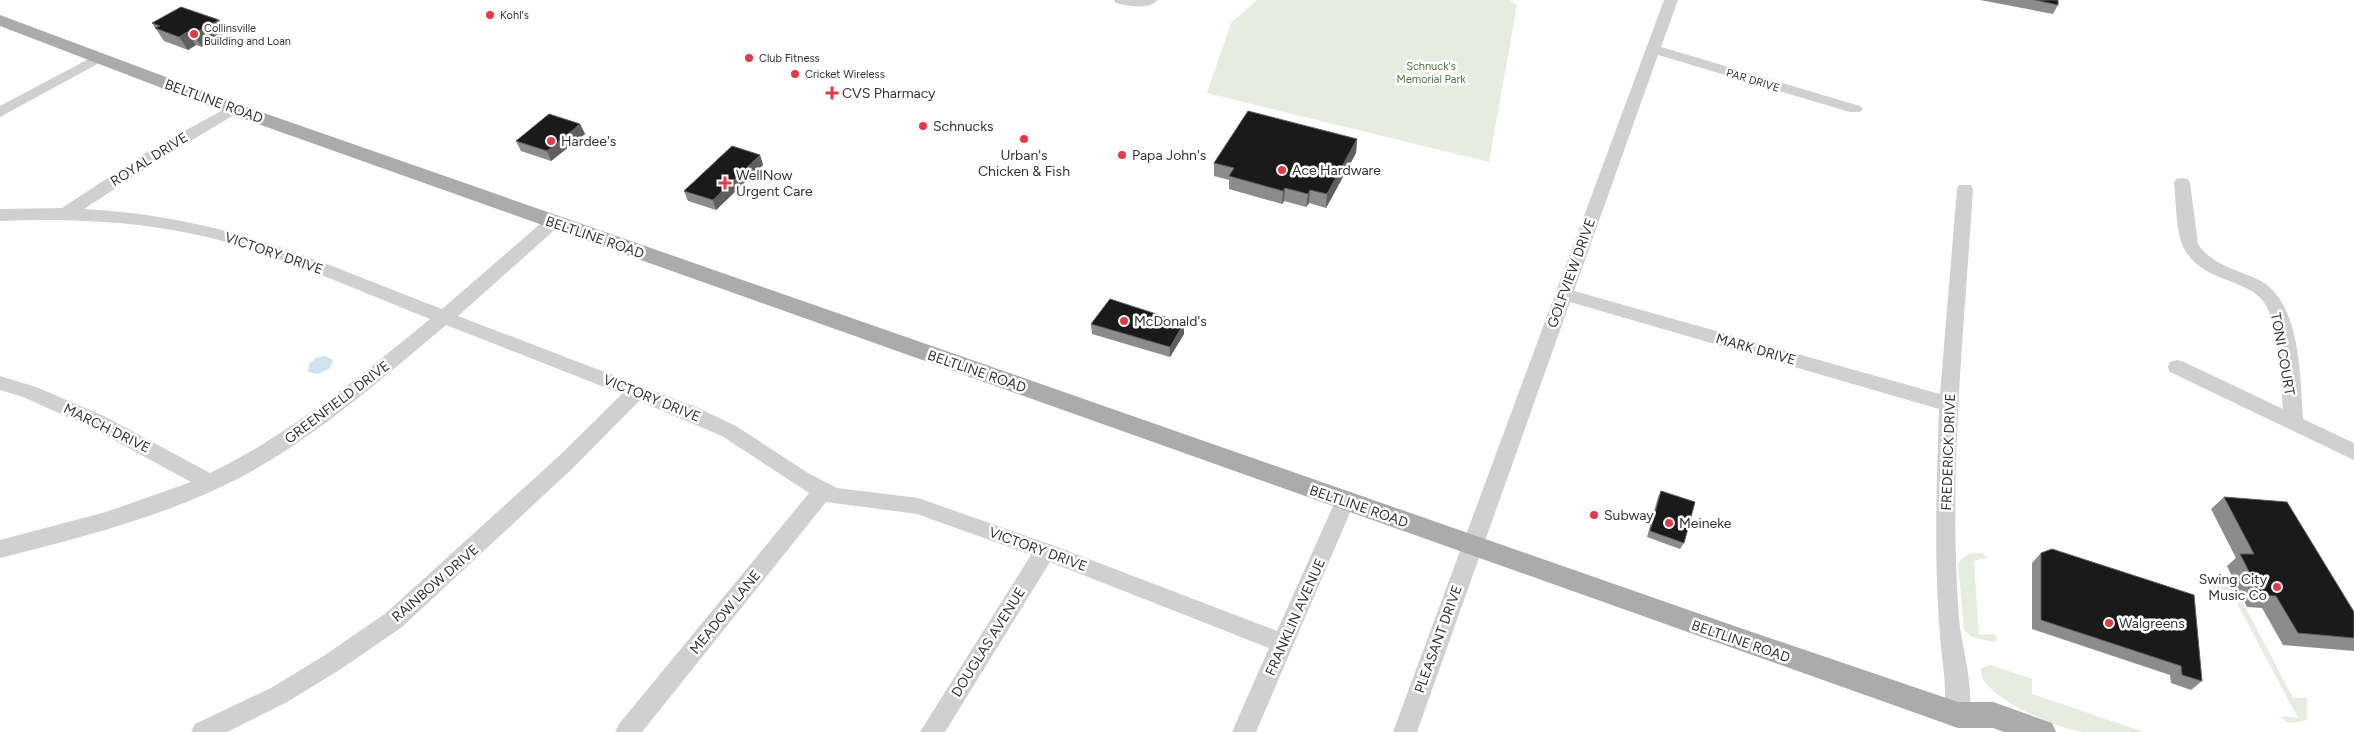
<svg xmlns="http://www.w3.org/2000/svg" width="2354" height="732" viewBox="0 0 2354 732" font-family="Figtree,sans-serif">
	<style>
		.green { fill: #e6ecdf }
		.water { fill: #cfe2ee }
		.lines { fill: none; stroke-linecap: round; stroke-linejoin: round }
		.minor { fill: #d0d0d0; fill-rule: evenodd }
		.major { fill: #ababab; fill-rule: evenodd }
		.wall { fill: #8c8c8c }
		.shaded-wall { fill: #5f5f5f }
		.building { fill: #1a1a1a; stroke: #5f5f5f }
		.poi-dot { fill: #e63946; stroke: #fff; stroke-width: 2 }
		.labels { text-anchor: middle; stroke-width: 5; stroke-linejoin: round; paint-order: stroke }
		.far-poi-label { font-size: 11px; fill: #333; stroke: #fff; text-anchor: start }
		.far-park-label { font-size: 11px; fill: #56703f; stroke: #fff }
		.far-street-label { font-size: 11px; fill: #333; stroke: #fff }
		.poi-label { font-size: 14px; fill: #333; stroke: #fff; text-anchor: start }
		.street-label { font-size: 14px; fill: #333; stroke: #fff }
	</style>
	<rect width="100%" height="100%" fill="#fff"/>
	<!-- green -->
	<g class="green">
		<path d="M 1257,0 L 1510,0 L 1517,5 L 1489,162 L 1207,93 L 1231,23 Z"/>
		<path d="M 1981,553 L 1988,557 L 1974,561 L 1979,635 L 1995,634 L 1997,640 L 1993,642 L 1972,637 L 1964,630 L 1958,563 L 1968,554 Z"/>
		<path d="M 2206,575 L 2231,580 L 2293,698 L 2307,698 L 2307,720 C 2298,722 2287,726 2281,717 L 2284,716 L 2298,718 L 2231,592 L 2211,587 Z"/>
		<path d="M 1991,665 L 2032,679 L 2032,694 L 2144,732 C 2124,732 2103,732 2083,732 C 2061,730 1975,695 1981,668 Z"/>
	</g>
	<!-- water -->
	<path class="water" d="M 325,356 L 333,360 L 330,368 L 318,374 L 308,372 L 309,364 L 316,358 Z"/>
	<g class="lines">
		<!-- minor -->
		<g class="minor">
			<path d="M 1114,0 L 1158,0 C 1149,10 1127,6 1116,3 Z"/>
			<path d="M 1664,0 L 1678,0 L 1661,47 L 1860,106 L 1863,109 L 1860,112 L 1850,112 L 1658,55 L 1574,291 L 1940,394 L 1957,189 L 1959,185 L 1971,185 L 1973,189 C 1964,331 1948,475 1959,618 C 1961,646 1978,697 1966,723 L 1958,726 L 1950,723 C 1943,708 1946,690 1944,674 C 1933,586 1936,497 1939,409 L 1570,302 L 1417,732 L 1393,732 Z"/>
			<path d="M 98,54 L 105,58 L 103,61 L 0,117 L 0,106 Z"/>
			<path d="M 234,104 L 242,109 L 239,112 L 162,158 L 84,209 C 146,212 208,224 267,243 C 326,262 384,287 442,309 L 547,218 L 559,218 L 561,222 L 559,226 L 458,316 L 696,407 L 736,426 L 808,473 L 837,488 L 918,498 L 1052,545 L 1277,631 L 1338,495 L 1345,493 L 1352,495 L 1355,501 L 1256,732 L 1232,732 L 1269,648 L 1050,562 L 945,732 L 920,732 L 1031,555 L 917,514 L 826,502 L 642,732 L 615,732 L 619,724 L 809,493 L 722,436 L 639,401 L 573,468 L 402,627 L 341,669 L 287,702 L 227,732 L 191,732 L 195,724 L 271,688 L 325,655 L 386,613 L 559,456 L 622,394 L 446,325 C 382,379 317,436 243,476 C 167,516 83,537 0,558 L 0,540 L 106,512 L 191,482 L 90,427 L 23,397 L 0,390 L 0,376 L 36,387 L 104,416 L 210,473 C 291,434 360,376 430,319 C 372,296 315,271 256,251 C 174,223 86,217 0,221 L 0,209 L 62,208 L 150,150 Z"/>
			<path d="M 2182,178 L 2188,179 L 2190,183 L 2198,244 C 2212,265 2235,269 2257,279 C 2301,299 2300,376 2303,419 L 2354,443 L 2354,460 L 2170,372 L 2168,367 L 2170,362 L 2177,360 L 2184,362 L 2283,409 C 2281,383 2279,321 2263,301 C 2255,290 2239,285 2227,280 C 2172,260 2179,234 2174,183 L 2176,179 Z"/>
		</g>
		<!-- major -->
		<path class="major" d="M 0,15 L 241,105 L 1746,630 L 1958,702 L 1993,702 L 2052,723 L 2056,732 L 2004,732 L 1993,728 L 1958,728 L 227,113 L 0,26 Z"/>
	</g>
	<!-- wall -->
	<g class="wall">
		<path d="M 1980,0 L 2058,0 L 2058,5 L 2053,14 Z"/>
		<path d="M 152,23 L 227,32 L 202,47 L 196,45 L 188,50 L 164,41 Z"/>
		<path d="M 580,124 L 585,134 L 551,161 L 521,151 L 516,141 Z"/>
		<path d="M 1357,139 L 1356,153 L 1326,208 L 1309,203 L 1306,207 L 1284,201 L 1282,204 L 1229,189 L 1229,180 L 1214,176 L 1214,163 Z"/>
		<path d="M 760,155 L 763,165 L 716,210 L 688,201 L 684,191 Z"/>
		<path d="M 1091,324 L 1184,334 L 1170,357 L 1092,334 Z"/>
		<path d="M 1661,491 L 1684,543 L 1680,549 L 1647,537 L 1658,497 Z"/>
		<path d="M 2224,497 L 2354,612 L 2354,651 L 2283,645 L 2262,608 L 2247,607 L 2227,566 L 2236,558 L 2211,509 Z"/>
		<path d="M 2041,553 L 2202,681 L 2191,690 L 2171,683 L 2170,675 L 2032,629 L 2032,563 Z"/>
	</g>
	<!-- shaded-wall -->
	<g class="shaded-wall">
		<path d="M 219,20 L 227,32 L 202,47 L 193,34 Z"/>
		<path d="M 187,32 L 196,45 L 188,50 L 179,37 Z"/>
		<path d="M 580,124 L 585,134 L 551,161 L 547,151 Z"/>
		<path d="M 1357,139 L 1356,153 L 1326,208 L 1327,194 Z"/>
		<path d="M 760,155 L 763,165 L 716,210 L 713,200 Z"/>
		<path d="M 1285,188 L 1284,201 L 1282,204 L 1283,191 Z"/>
		<path d="M 1310,190 L 1309,203 L 1306,207 L 1308,194 Z"/>
		<path d="M 1184,323 L 1184,334 L 1170,357 L 1170,347 Z"/>
	</g>
	<!-- building -->
	<g class="building">
		<path d="M 2035,0 L 2058,0 L 2058,5 Z"/>
		<path d="M 181,7 L 219,20 L 193,34 L 187,32 L 179,37 L 155,28 L 160,26 L 152,23 Z"/>
		<path d="M 1248,111 L 1357,139 L 1327,194 L 1310,190 L 1308,194 L 1285,188 L 1283,191 L 1229,176 L 1234,168 L 1214,163 Z"/>
		<path d="M 549,114 L 580,124 L 547,151 L 516,141 Z"/>
		<path d="M 732,146 L 760,155 L 713,200 L 684,191 Z"/>
		<path d="M 1110,299 L 1184,323 L 1170,347 L 1091,324 Z"/>
		<path d="M 1661,491 L 1695,502 L 1684,543 L 1650,531 Z"/>
		<path d="M 2224,497 L 2287,502 L 2354,612 L 2354,638 L 2298,633 L 2276,596 L 2261,595 L 2240,554 L 2254,554 Z"/>
		<path d="M 2052,549 L 2194,595 L 2202,681 L 2182,675 L 2181,666 L 2041,620 L 2041,553 Z"/>
	</g>
	<!-- markers -->
	<g class="poi-dot">
		<circle cx="490" cy="15" r="5"/>
		<circle cx="194" cy="34" r="5"/>
		<circle cx="749" cy="58" r="5"/>
		<circle cx="795" cy="74" r="5"/>
		<path d="M829.5 85.5h5v5h5v5h-5v5h-5v-5h-5v-5h5z"/>
		<circle cx="923" cy="126" r="5"/>
		<circle cx="1024" cy="139" r="5"/>
		<circle cx="551" cy="141" r="5"/>
		<circle cx="1122" cy="155" r="5"/>
		<circle cx="1282" cy="170" r="5"/>
		<path d="M722.5 175.5h5v5h5v5h-5v5h-5v-5h-5v-5h5z"/>
		<circle cx="1124" cy="321" r="5"/>
		<circle cx="1594" cy="515" r="5"/>
		<circle cx="1669" cy="523" r="5"/>
		<circle cx="2277" cy="587" r="5"/>
		<circle cx="2109" cy="623" r="5"/>
	</g>
	<g class="labels">
		<!-- far-poi labels -->
		<g class="far-poi-label">
			<text x="500" y="19">Kohl's</text>
			<text x="204" y="32">Collinsville<tspan x="204" dy="13">Building and Loan</tspan></text>
			<text x="759" y="62">Club Fitness</text>
			<text x="805" y="78">Cricket Wireless</text>
		</g>
		<!-- far-park labels -->
		<g class="far-park-label">
			<text x="1431" y="70">Schnuck's<tspan x="1431" dy="13">Memorial Park</tspan></text>
		</g>
		<!-- far-street labels -->
		<g class="far-street-label">
			<text transform="translate(1753 80) rotate(17)" y="4">PAR DRIVE</text>
		</g>
		<!-- poi labels -->
		<g class="poi-label">
			<text x="842" y="98">CVS Pharmacy</text>
			<text x="933" y="131">Schnucks</text>
			<text x="561" y="146">Hardee's</text>
			<text x="1024" y="160" text-anchor="middle">Urban's<tspan x="1024" dy="16">Chicken &amp; Fish</tspan></text>
			<text x="1132" y="160">Papa John's</text>
			<text x="1292" y="175">Ace Hardware</text>
			<text x="736" y="180">WellNow<tspan x="736" dy="16">Urgent Care</tspan></text>
			<text x="1134" y="326">McDonald's</text>
			<text x="1604" y="520">Subway</text>
			<text x="1679" y="528">Meineke</text>
			<text x="2267" y="584" text-anchor="end">Swing City<tspan x="2267" dy="16">Music Co</tspan></text>
			<text x="2119" y="628">Walgreens</text>
		</g>
		<!-- street labels -->
		<g class="street-label">
			<text transform="translate(214 101) rotate(20)" y="5">BELTLINE ROAD</text>
			<text transform="translate(149 159) rotate(-32)" y="5">ROYAL DRIVE</text>
			<text transform="translate(595 237) rotate(19)" y="5">BELTLINE ROAD</text>
			<text transform="translate(274 253) rotate(19)" y="5">VICTORY DRIVE</text>
			<text transform="translate(1571 273) rotate(-70)" y="5">GOLFVIEW DRIVE</text>
			<text transform="translate(1756 349) rotate(16)" y="5">MARK DRIVE</text>
			<text transform="translate(2283 354) rotate(80)" y="5">TONI COURT</text>
			<text transform="translate(977 371) rotate(19)" y="5">BELTLINE ROAD</text>
			<text transform="translate(652 398) rotate(22)" y="5">VICTORY DRIVE</text>
			<text transform="translate(337 402) rotate(-37)" y="5">GREENFIELD DRIVE</text>
			<text transform="translate(107 428) rotate(26)" y="5">MARCH DRIVE</text>
			<text transform="translate(1948 452) rotate(-88)" y="5">FREDERICK DRIVE</text>
			<text transform="translate(1359 506) rotate(19)" y="5">BELTLINE ROAD</text>
			<text transform="translate(1038 549) rotate(20)" y="5">VICTORY DRIVE</text>
			<text transform="translate(435 583) rotate(-41)" y="5">RAINBOW DRIVE</text>
			<text transform="translate(725 612) rotate(-51)" y="5">MEADOW LANE</text>
			<text transform="translate(1295 617) rotate(-66)" y="5">FRANKLIN AVENUE</text>
			<text transform="translate(1438 639) rotate(-70)" y="5">PLEASANT DRIVE</text>
			<text transform="translate(1741 641) rotate(19)" y="5">BELTLINE ROAD</text>
			<text transform="translate(988 642) rotate(-58)" y="5">DOUGLAS AVENUE</text>
		</g>
	</g>
</svg>
